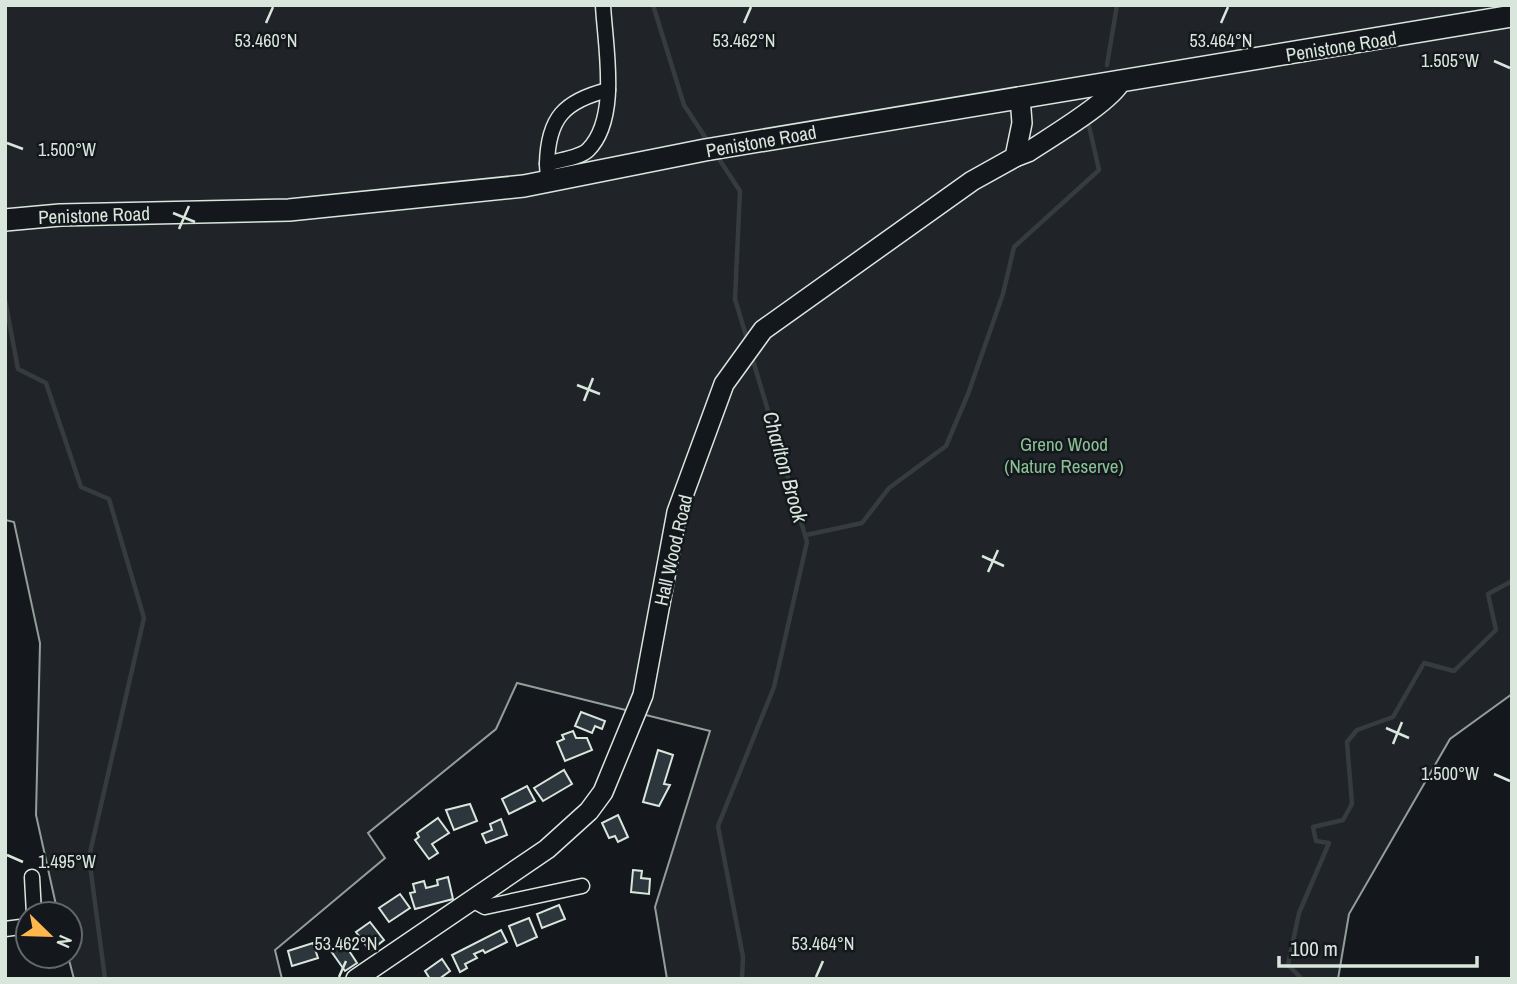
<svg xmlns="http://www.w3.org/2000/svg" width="1517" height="984" viewBox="0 0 1517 984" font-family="'Archivo Narrow',sans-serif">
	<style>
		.green { fill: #202428; stroke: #939e99; stroke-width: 2 }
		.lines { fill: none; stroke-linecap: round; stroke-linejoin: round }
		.stream { stroke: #363b3e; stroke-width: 4.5 }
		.building { fill: #2c363c; stroke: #d8e6dc; stroke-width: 2 }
		.minor-casing { stroke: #d8e6dc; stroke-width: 17 }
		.major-casing { stroke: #d8e6dc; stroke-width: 22 }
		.highway-casing { stroke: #d8e6dc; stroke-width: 24 }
		.minor { stroke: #14181c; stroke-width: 14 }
		.major { stroke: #14181c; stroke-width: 19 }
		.highway { stroke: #14181c; stroke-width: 21 }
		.ticks { fill: none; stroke: #d8e6dc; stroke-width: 2.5 }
		.labels { text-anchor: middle; stroke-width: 5; stroke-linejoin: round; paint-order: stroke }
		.street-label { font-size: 19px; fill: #d8e6dc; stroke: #14181c }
		.park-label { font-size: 19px; fill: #8ac095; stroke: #14181c }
		.water-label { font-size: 21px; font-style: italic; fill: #d8e6dc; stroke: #14181c }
		.ticks-label { font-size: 18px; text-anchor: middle; fill: #d8e6dc; stroke: #14181c; stroke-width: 5; stroke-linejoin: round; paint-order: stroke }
	</style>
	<rect width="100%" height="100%" fill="#14181c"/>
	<!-- green -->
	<path class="green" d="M 5,5 L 1512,5 L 1512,694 L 1450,739 L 1349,914 L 1338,979 L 667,979 L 655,907 L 710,731 L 517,683 L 496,729 L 368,833 L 385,858 L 275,950 L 282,979 L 74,979 L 68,956 L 70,914 L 58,914 L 36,815 L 40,643 L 14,522 L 5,520 Z"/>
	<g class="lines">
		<!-- stream -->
		<g class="stream">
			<path d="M 653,5 L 684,105 L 709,143"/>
			<path d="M 1107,65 L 1117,5"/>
			<path d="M 717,156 L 740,191 L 735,299 L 748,342"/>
			<path d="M 5,300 L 18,369 L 46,383 L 81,487 L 109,499 L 144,618 L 89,857 L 105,979"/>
			<path d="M 806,535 L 862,523 L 889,488 L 946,446 L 968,394 L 1003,294 L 1014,247 L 1099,170 L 1089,126"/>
			<path d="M 742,979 L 743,957 L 718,826 L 774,687 L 807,542 L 752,357"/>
			<path d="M 1302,979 L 1288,965 L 1299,913 L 1329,843 L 1316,841 L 1313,827 L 1343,820 L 1352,804 L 1347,742 L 1357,730 L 1393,717 L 1424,663 L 1454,671 L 1496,630 L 1488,594 L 1512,581"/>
		</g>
	</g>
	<!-- building -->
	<g class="building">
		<path d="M 581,712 L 605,721 L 602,729 L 595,726 L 592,733 L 575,726 Z"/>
		<path d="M 573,731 L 576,738 L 587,738 L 592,750 L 565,761 L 557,742 L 564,739 L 562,735 Z"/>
		<path d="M 658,750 L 673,755 L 664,784 L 670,785 L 659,806 L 643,802 Z"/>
		<path d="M 564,770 L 572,784 L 543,801 L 534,788 Z"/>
		<path d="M 527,786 L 535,801 L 509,814 L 502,799 Z"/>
		<path d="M 470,804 L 477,821 L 454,830 L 446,810 Z"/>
		<path d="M 618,815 L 628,837 L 618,842 L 615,836 L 609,838 L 602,823 Z"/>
		<path d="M 438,818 L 449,833 L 432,844 L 438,853 L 429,859 L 415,840 L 419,837 L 417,833 Z"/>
		<path d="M 501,819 L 507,835 L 486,843 L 482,834 L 492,830 L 490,824 Z"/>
		<path d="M 633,870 L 642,871 L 641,878 L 650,879 L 649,894 L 631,892 Z"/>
		<path d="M 448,877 L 453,899 L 415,909 L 410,893 L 415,892 L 413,884 L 424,881 L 426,888 L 438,885 L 437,880 Z"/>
		<path d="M 400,894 L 410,908 L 389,922 L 379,908 Z"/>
		<path d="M 559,905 L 565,919 L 542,928 L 537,914 Z"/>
		<path d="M 529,918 L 537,937 L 517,946 L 509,926 Z"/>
		<path d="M 370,922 L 384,940 L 370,951 L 356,932 Z"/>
		<path d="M 501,930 L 507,942 L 485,953 L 483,950 L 474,954 L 477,958 L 465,964 L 467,968 L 460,972 L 452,955 Z"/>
		<path d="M 313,943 L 318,958 L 292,966 L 288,951 Z"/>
		<path d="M 344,943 L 357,963 L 345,971 L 331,951 Z"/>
		<path d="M 442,959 L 450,971 L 439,979 L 430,979 L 425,971 Z"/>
	</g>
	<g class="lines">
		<!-- minor casing -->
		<g class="minor-casing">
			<g id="minor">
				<path d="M 547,164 C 548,118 564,101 608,90"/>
				<path d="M 548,180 L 547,164 C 558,160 580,158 588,150 C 620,118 605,46 603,5"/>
				<path d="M 32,877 L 34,914"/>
				<path d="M 472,900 L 485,907 L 582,886"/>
				<path d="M 5,929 L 28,926"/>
			</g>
		</g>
		<!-- major casing -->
		<g class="major-casing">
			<g id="major">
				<path d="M 1015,157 L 1028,152 C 1049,138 1112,101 1121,81"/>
				<path d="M 356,979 L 547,849 L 589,811 L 603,792 L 643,695 L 677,512 L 724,384 L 763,330 L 972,181 L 1015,157 L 1022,123 L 1020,97"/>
			</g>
		</g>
		<!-- highway casing -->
		<g class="highway-casing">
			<path id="highway" d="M 5,220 L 60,215 L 289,210 L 524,186 L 705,150 L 1512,16"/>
		</g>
		<!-- minor -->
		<use href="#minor" class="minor"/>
		<!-- major -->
		<use href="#major" class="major"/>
		<!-- highway -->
		<use href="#highway" class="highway"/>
	</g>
	<!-- ticks -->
	<path class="ticks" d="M 266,23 L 273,7M 744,23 L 751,7M 1221,23 L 1228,7M 1494,61 L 1510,68M 7,143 L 23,149M 173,213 L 195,222M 179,229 L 189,206M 577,385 L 600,394M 584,401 L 593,378M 982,556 L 1004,566M 988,572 L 998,550M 1386,728 L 1409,738M 1393,744 L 1402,722M 1494,774 L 1510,781M 7,855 L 23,862M 339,977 L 346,961M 816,977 L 823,961"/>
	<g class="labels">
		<!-- street labels -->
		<g class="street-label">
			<text transform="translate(1341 46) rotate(-9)" y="7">Penistone Road</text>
			<text transform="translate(761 141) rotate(-10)" y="7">Penistone Road</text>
			<text transform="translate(94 215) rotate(-2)" y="7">Penistone Road</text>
			<text transform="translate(673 550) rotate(-77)" y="7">Hall Wood Road</text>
		</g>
		<!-- park labels -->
		<g class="park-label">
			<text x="1064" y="451">Greno Wood<tspan x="1064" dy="22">(Nature Reserve)</tspan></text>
		</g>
		<!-- water labels -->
		<g class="water-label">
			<text transform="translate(785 467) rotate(74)" y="7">Charlton Brook</text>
		</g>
	</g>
	<g class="ticks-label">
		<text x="266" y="47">53.460°N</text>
		<text x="744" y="47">53.462°N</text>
		<text x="1221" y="47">53.464°N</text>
		<text x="1450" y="67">1.505°W</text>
		<text x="67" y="156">1.500°W</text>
		<text x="1450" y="780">1.500°W</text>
		<text x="67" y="868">1.495°W</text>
		<text x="346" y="950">53.462°N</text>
		<text x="823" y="950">53.464°N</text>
	</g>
	<!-- border -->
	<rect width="1517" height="984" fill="none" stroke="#d8e6dc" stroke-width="14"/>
	<!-- north arrow -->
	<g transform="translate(49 935) rotate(113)"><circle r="33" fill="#14181c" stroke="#626a69" stroke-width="2"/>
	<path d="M0-5L12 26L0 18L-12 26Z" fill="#ffb74d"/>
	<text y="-10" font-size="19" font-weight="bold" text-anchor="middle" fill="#d8e6dc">N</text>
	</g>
	<!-- scale -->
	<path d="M1279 956v10h198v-10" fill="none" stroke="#d8e6dc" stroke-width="3.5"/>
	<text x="1290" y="956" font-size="21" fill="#d8e6dc" stroke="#14181c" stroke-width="5" paint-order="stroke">100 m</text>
</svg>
